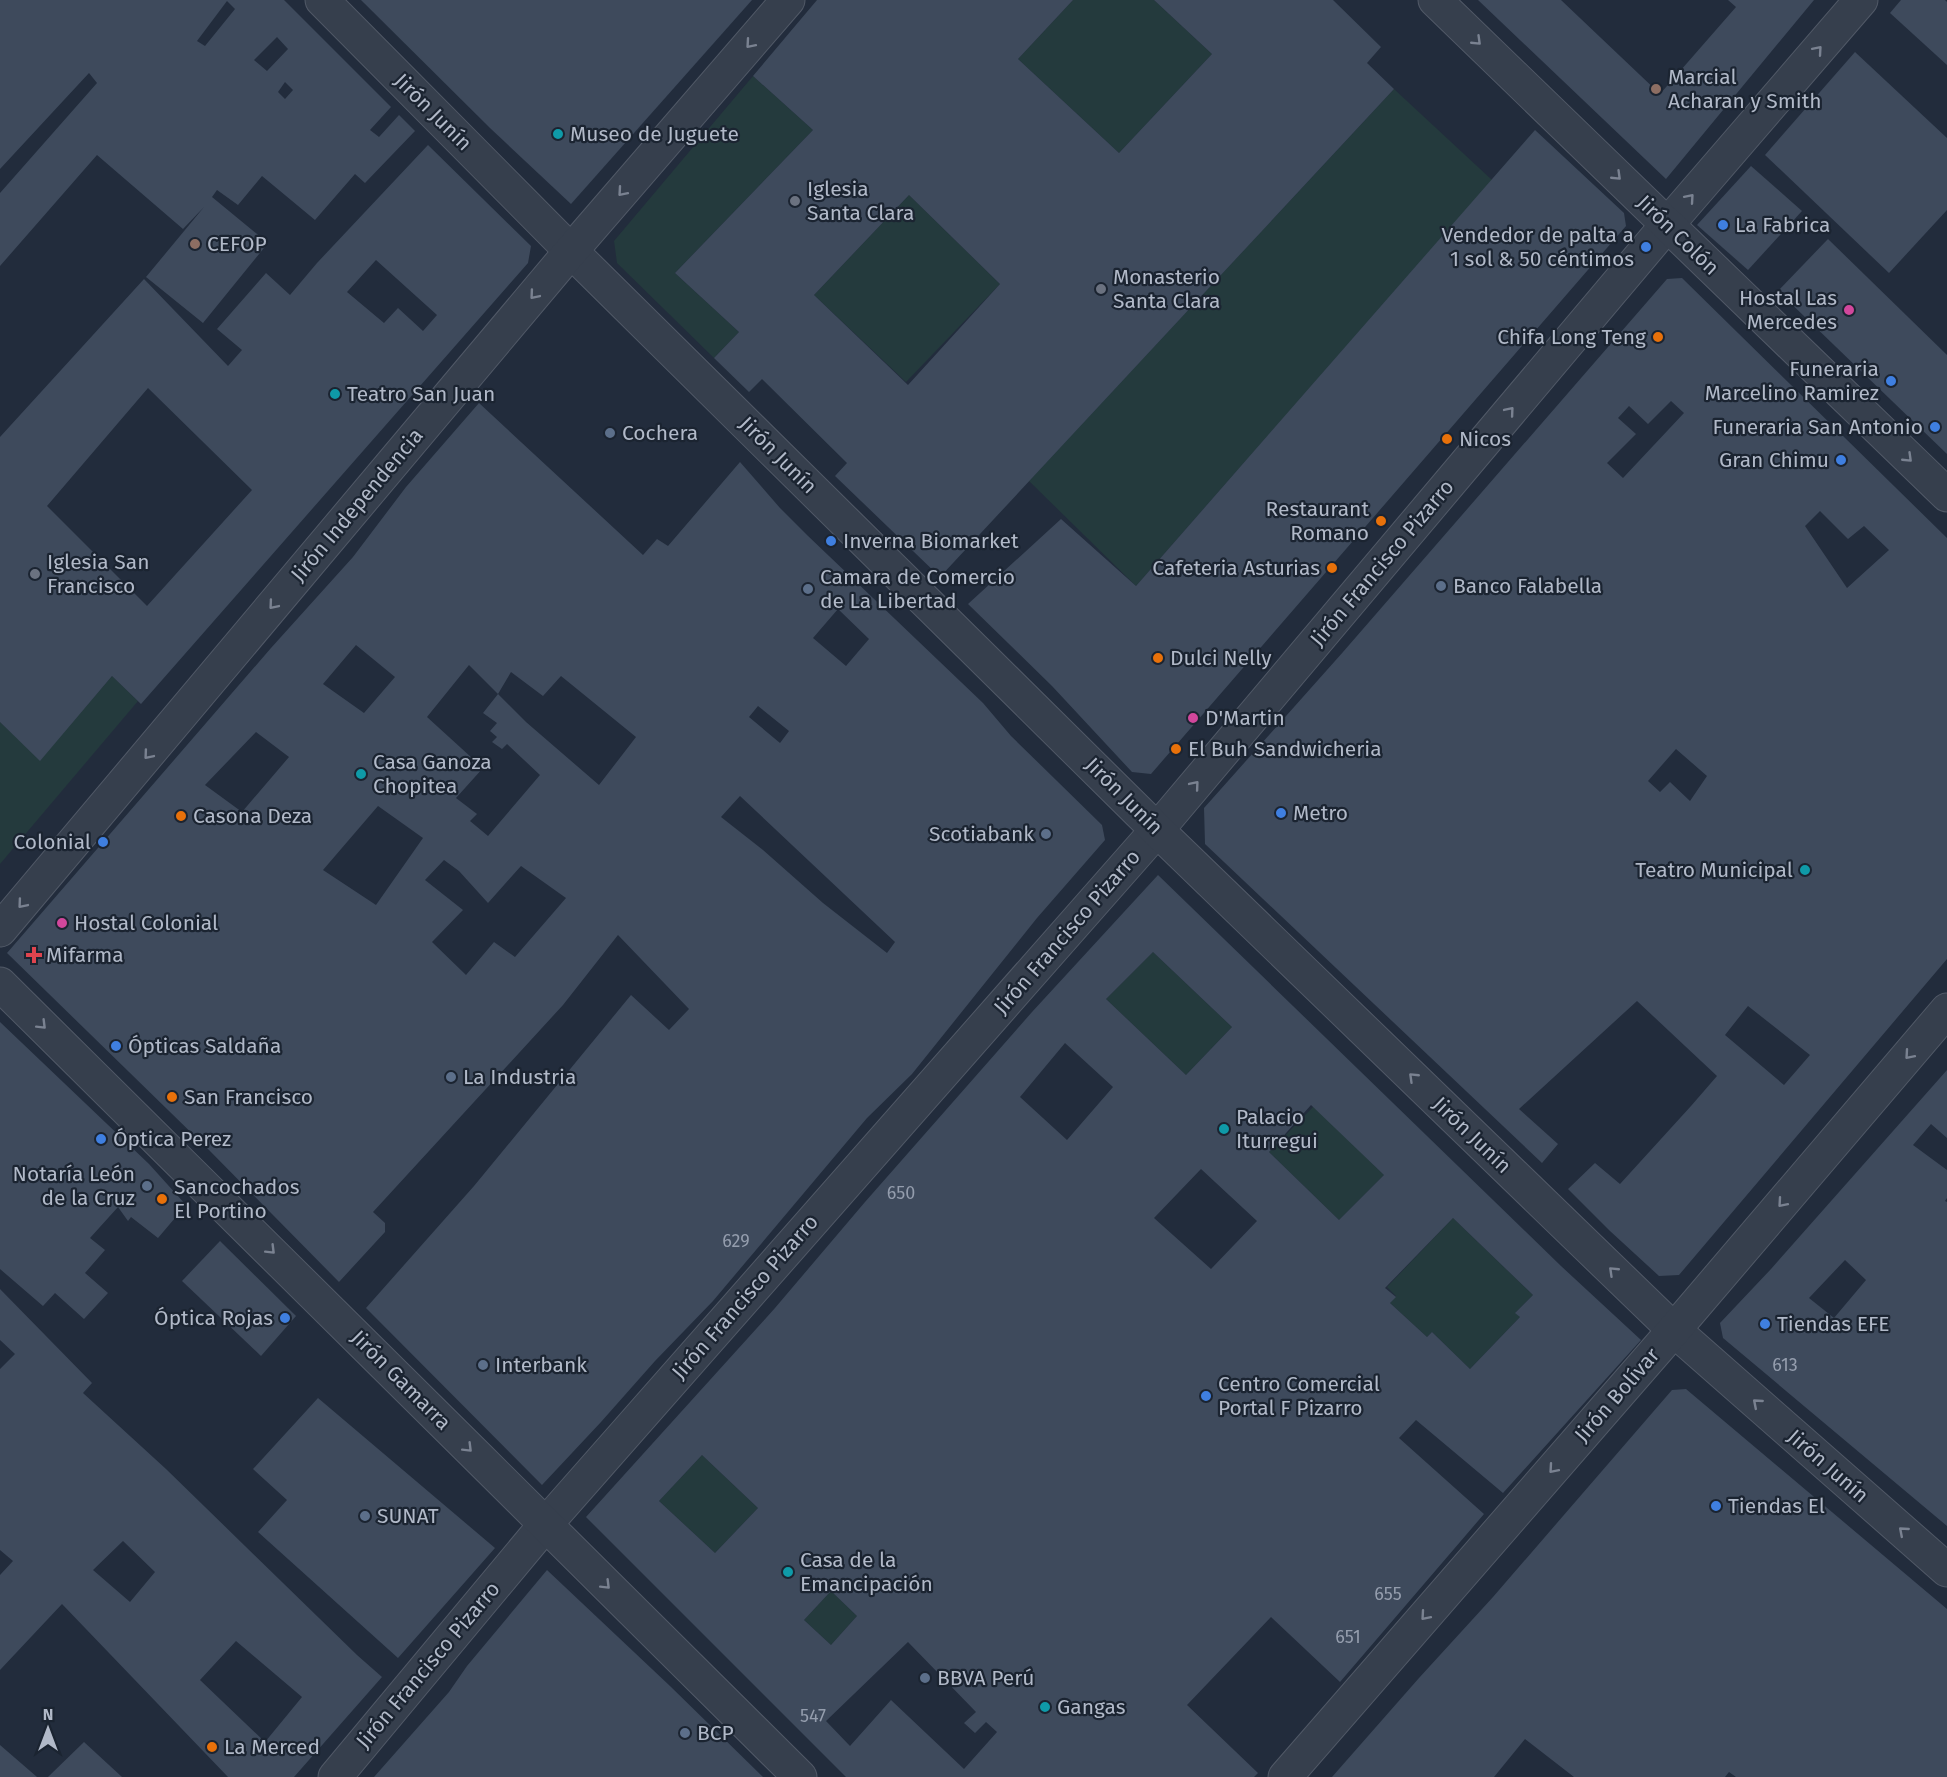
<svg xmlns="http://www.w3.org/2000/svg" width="1947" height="1777" viewBox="0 0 1947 1777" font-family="'Fira Sans',sans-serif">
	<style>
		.green { fill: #243a3d }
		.building { fill: #3e4a5c; fill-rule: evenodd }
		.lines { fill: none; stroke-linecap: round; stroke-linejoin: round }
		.pedestrian-casing { stroke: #515967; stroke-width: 35 }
		.minor-casing { stroke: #515967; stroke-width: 35 }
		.tertiary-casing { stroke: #515967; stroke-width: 35 }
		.pedestrian { stroke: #363f4d; stroke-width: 33 }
		.minor { stroke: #363f4d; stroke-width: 33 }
		.tertiary { stroke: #363f4d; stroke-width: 33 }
		.oneway { stroke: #7a8291 }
		.education-dot { fill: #8d6e63; stroke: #1b2431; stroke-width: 2 }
		.culture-dot { fill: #0f9aa8; stroke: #1b2431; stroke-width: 2 }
		.worship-dot { fill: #6b7280; stroke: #1b2431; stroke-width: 2 }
		.shop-dot { fill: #3f7fe0; stroke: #1b2431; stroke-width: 2 }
		.hotel-dot { fill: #d1479c; stroke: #1b2431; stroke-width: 2 }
		.food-dot { fill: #e8710a; stroke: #1b2431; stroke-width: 2 }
		.service-dot { fill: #5c6f8a; stroke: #1b2431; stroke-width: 2 }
		.health-dot { fill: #e0444e; stroke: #1b2431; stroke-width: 2 }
		.labels { text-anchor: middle; stroke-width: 4.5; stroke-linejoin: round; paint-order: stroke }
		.number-label { font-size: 18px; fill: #949dad }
		.poi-label { font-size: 21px; fill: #b1b9c8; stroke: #1b2431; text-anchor: start }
		.street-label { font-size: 21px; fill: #b1b9c8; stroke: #1b2431 }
	</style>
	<rect width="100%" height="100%" fill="#222c3c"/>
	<!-- green -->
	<g class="green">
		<path d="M 1073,0 L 1154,0 L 1212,54 L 1119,153 L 1018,59 Z"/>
		<path d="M 753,76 L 813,130 L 675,273 L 739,332 L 714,358 L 617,263 L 614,241 Z"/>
		<path d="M 1394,89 L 1492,180 L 1136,586 L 1029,481 Z"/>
		<path d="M 909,195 L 1000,284 L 906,382 L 814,295 Z"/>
		<path d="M 112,676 L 138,701 L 0,864 L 0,722 L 40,760 Z"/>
		<path d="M 1153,952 L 1232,1027 L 1186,1075 L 1106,999 Z"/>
		<path d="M 1314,1106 L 1384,1175 L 1339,1220 L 1269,1152 Z"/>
		<path d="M 1453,1218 L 1533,1295 L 1516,1312 L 1520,1317 L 1470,1369 L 1432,1332 L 1427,1337 L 1390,1303 L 1396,1296 L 1387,1287 Z"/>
		<path d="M 702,1455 L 758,1508 L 715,1553 L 659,1501 Z"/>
		<path d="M 831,1591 L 857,1616 L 831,1645 L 804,1620 Z"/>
	</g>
	<!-- building -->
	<g class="building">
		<path d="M 0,0 L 284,0 L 391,107 L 370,130 L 379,137 L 399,115 L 415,131 L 365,183 L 355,174 L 315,220 L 262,176 L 238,205 L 217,190 L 212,197 L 268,243 L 203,323 L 146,277 L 204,207 L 183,229 L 97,155 L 0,266 L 0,193 L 97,83 L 89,73 L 0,169 ZM 227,1 L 235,9 L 205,46 L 197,41 ZM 277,37 L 288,49 L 267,71 L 254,60 ZM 285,82 L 293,90 L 285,99 L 278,92 Z"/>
		<path d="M 361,0 L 752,0 L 571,204 L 490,128 Z"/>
		<path d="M 817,0 L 1073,0 L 1018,59 L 1119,153 L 1212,54 L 1154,0 L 1333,0 L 1381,47 L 1367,63 L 1394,89 L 940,577 L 835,476 L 847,463 L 762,379 L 749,392 L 714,358 L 739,332 L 675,273 L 813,130 L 753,76 ZM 909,195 L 1000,284 L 908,385 L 814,295 Z"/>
		<path d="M 1478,0 L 1561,0 L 1660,94 L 1736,7 L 1728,0 L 1814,0 L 1666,179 Z"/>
		<path d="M 1901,0 L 1945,0 L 1947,2 L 1947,65 L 1890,13 Z"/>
		<path d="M 1855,52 L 1947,138 L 1947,210 L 1889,273 L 1765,155 Z"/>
		<path d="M 1535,130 L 1624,213 L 1626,226 L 1151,774 L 1132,772 L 1052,686 L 968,604 L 1061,519 L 1136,586 Z"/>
		<path d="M 428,145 L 531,246 L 528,263 L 141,704 L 112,676 L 40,761 L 0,722 L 0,437 L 144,279 L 228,366 L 242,350 L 217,329 L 266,273 L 290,295 L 317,263 ZM 376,260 L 437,315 L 423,331 L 398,308 L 384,323 L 347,292 ZM 148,388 L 252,490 L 147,606 L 47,506 Z"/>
		<path d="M 1751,166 L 1802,211 L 1748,270 L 1697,225 Z"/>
		<path d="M 1828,239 L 1947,355 L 1947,454 L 1778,291 Z"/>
		<path d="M 1682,278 L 1947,538 L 1947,959 L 1679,1275 L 1659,1276 L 1610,1231 L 1568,1189 L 1595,1163 L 1620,1184 L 1691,1106 L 1717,1076 L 1637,1001 L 1519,1109 L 1558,1144 L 1542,1163 L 1205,844 L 1204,808 L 1343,652 L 1667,279 ZM 1671,401 L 1684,413 L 1623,478 L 1607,463 L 1636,434 L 1618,418 L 1629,406 L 1648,424 ZM 1820,511 L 1848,539 L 1864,526 L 1889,550 L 1847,588 L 1805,526 ZM 1676,749 L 1707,776 L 1690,801 L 1670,782 L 1660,792 L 1648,781 ZM 1748,1006 L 1810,1055 L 1784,1085 L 1725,1035 Z"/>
		<path d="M 479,403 L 643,555 L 657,539 L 668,546 L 740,462 L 780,508 L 807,535 L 983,703 L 1011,736 L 1102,825 L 1105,840 L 1037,918 L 912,1074 L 867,1118 L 713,1301 L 655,1361 L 601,1422 L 542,1485 L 366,1308 L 474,1186 L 631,995 L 669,1030 L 689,1009 L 618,935 L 563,1005 L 373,1212 L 385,1223 L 385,1232 L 339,1282 L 209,1150 L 7,953 L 271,648 L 353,557 L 406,487 ZM 838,609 L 869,639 L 846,666 L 813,638 ZM 356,645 L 395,677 L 364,713 L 323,684 ZM 469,665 L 498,694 L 511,672 L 543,696 L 561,676 L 636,737 L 599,785 L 526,722 L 498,694 L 483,713 L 497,723 L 490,731 L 497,737 L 492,742 L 502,749 L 507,744 L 540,775 L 488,836 L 470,821 L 477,814 L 456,798 L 483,768 L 427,717 ZM 758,706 L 789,731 L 780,743 L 749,717 ZM 256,732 L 289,757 L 242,812 L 205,785 ZM 740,796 L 895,942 L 887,953 L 823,903 L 763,850 L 721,817 ZM 378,806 L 423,838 L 376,905 L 323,870 ZM 444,860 L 459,871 L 488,903 L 521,866 L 566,898 L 515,957 L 494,942 L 466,975 L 432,942 L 463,910 L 425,880 Z"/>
		<path d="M 1158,875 L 1561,1266 L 1641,1340 L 1503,1493 L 1416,1420 L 1399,1438 L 1484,1514 L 1340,1682 L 1271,1617 L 1187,1705 L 1258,1773 L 1254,1777 L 846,1777 L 586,1517 L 775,1308 L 865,1202 L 1032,1012 ZM 1153,952 L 1232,1027 L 1186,1075 L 1106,999 ZM 1065,1043 L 1113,1087 L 1067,1140 L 1020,1097 ZM 1311,1105 L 1384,1175 L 1339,1220 L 1269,1152 ZM 1201,1169 L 1257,1221 L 1211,1269 L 1154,1218 ZM 1453,1218 L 1533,1295 L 1515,1313 L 1520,1317 L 1470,1369 L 1432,1332 L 1427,1337 L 1390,1303 L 1396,1297 L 1385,1288 ZM 702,1455 L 758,1508 L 715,1553 L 659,1501 ZM 831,1591 L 857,1616 L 831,1645 L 804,1620 ZM 908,1642 L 976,1712 L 964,1723 L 975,1733 L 986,1722 L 997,1732 L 964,1769 L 891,1700 L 850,1746 L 826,1721 Z"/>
		<path d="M 0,1022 L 149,1164 L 186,1205 L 158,1238 L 131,1217 L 128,1221 L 118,1207 L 90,1238 L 105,1250 L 85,1273 L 108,1293 L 84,1319 L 55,1293 L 43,1306 L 0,1269 Z"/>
		<path d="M 1947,1070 L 1947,1138 L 1931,1124 L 1913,1145 L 1947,1170 L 1947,1198 L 1945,1201 L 1947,1202 L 1947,1526 L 1723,1338 L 1720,1323 L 1771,1269 ZM 1845,1260 L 1866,1280 L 1834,1318 L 1809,1298 Z"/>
		<path d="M 220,1241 L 296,1316 L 261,1356 L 182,1281 Z"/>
		<path d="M 0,1289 L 92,1383 L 83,1393 L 166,1469 L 357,1655 L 382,1677 L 294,1777 L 228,1777 L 62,1604 L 0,1670 L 0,1575 L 13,1561 L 0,1550 L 0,1369 L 15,1354 L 0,1340 ZM 123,1541 L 155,1572 L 130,1602 L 93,1570 ZM 236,1641 L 302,1697 L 265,1742 L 200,1680 Z"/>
		<path d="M 1686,1389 L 1947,1609 L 1947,1777 L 1736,1777 L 1729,1772 L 1725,1777 L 1574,1777 L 1525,1739 L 1494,1777 L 1332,1777 L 1419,1678 L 1493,1597 L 1672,1390 Z"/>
		<path d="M 318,1398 L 495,1548 L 398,1658 L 258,1532 L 287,1500 L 253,1469 Z"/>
		<path d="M 547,1570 L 670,1686 L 763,1777 L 374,1777 L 449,1692 L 467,1666 Z"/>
		<path d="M 84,1742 L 122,1777 L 48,1777 Z"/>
		<path d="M 0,1745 L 37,1777 L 0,1777 Z"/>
	</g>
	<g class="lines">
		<!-- pedestrian casing -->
		<g class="pedestrian-casing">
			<path id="pedestrian" d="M 335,1777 L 545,1525 L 1157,830 L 1667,225 L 1861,0"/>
		</g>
		<!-- minor casing -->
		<g class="minor-casing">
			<g id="minor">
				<path d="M 322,0 L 571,251 L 1157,830 L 1674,1330 L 1947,1570"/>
				<path d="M 1435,0 L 1947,495"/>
				<path d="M 0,930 L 571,251 L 788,0"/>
				<path d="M 0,984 C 268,1247 533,1513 800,1777"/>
			</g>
		</g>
		<!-- tertiary casing -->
		<g class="tertiary-casing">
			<path id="tertiary" d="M 1285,1777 L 1674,1330 L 1947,1010"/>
		</g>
		<!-- pedestrian -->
		<use href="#pedestrian" class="pedestrian"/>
		<!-- minor -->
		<use href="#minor" class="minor"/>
		<!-- tertiary -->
		<use href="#tertiary" class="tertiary"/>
	</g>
	<!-- one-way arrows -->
	<defs><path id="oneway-chevron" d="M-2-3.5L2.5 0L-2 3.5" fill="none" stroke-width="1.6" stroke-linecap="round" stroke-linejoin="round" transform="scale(1.5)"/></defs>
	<g class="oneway">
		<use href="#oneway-chevron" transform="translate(1477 41) rotate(44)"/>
		<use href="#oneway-chevron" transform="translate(750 44) rotate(131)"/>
		<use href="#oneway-chevron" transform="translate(1818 50) rotate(-49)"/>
		<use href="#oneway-chevron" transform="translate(1617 176) rotate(44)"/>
		<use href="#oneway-chevron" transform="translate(622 192) rotate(131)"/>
		<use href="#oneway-chevron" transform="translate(1690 198) rotate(-49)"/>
		<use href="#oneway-chevron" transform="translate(534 295) rotate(130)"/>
		<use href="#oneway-chevron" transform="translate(1510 411) rotate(-50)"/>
		<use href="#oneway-chevron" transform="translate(1908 458) rotate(44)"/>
		<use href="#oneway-chevron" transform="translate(273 605) rotate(130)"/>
		<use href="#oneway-chevron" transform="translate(148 755) rotate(130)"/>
		<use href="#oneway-chevron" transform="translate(1195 785) rotate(-50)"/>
		<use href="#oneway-chevron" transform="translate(22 904) rotate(130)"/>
		<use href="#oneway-chevron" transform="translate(42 1025) rotate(45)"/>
		<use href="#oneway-chevron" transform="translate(1909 1055) rotate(131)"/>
		<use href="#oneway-chevron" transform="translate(1413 1077) rotate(-136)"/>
		<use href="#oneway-chevron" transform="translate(1782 1203) rotate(131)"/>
		<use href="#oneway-chevron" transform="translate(271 1250) rotate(45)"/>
		<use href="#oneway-chevron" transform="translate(1613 1271) rotate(-136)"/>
		<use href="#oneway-chevron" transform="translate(1757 1403) rotate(-139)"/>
		<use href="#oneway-chevron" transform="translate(468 1448) rotate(45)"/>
		<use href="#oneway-chevron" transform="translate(1553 1469) rotate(131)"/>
		<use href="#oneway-chevron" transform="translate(1903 1531) rotate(-139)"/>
		<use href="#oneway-chevron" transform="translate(606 1585) rotate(45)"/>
		<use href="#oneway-chevron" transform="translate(1425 1616) rotate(131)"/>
	</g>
	<!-- markers -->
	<g class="education-dot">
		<circle cx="1656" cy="89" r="6"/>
		<circle cx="195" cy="244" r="6"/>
	</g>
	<g class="culture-dot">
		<circle cx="558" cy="134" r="6"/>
		<circle cx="335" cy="394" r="6"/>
		<circle cx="361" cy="774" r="6"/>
		<circle cx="1805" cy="870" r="6"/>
		<circle cx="1224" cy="1129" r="6"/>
		<circle cx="788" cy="1572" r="6"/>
		<circle cx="1045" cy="1707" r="6"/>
	</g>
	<g class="worship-dot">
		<circle cx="795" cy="201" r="6"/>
		<circle cx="1101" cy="289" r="6"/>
		<circle cx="35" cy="574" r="6"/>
	</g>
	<g class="shop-dot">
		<circle cx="1723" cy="225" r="6"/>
		<circle cx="1646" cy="247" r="6"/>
		<circle cx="1891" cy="381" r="6"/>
		<circle cx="1935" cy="427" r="6"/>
		<circle cx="1841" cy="460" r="6"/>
		<circle cx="831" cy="541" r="6"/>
		<circle cx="1281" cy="813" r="6"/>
		<circle cx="103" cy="842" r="6"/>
		<circle cx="116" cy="1046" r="6"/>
		<circle cx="101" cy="1139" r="6"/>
		<circle cx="285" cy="1318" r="6"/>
		<circle cx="1765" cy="1324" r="6"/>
		<circle cx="1206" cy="1396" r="6"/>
		<circle cx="1716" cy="1506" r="6"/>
	</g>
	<g class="hotel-dot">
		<circle cx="1849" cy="310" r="6"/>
		<circle cx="1193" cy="718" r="6"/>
		<circle cx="62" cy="923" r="6"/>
	</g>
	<g class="food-dot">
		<circle cx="1658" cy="337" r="6"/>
		<circle cx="1447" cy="439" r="6"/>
		<circle cx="1381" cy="521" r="6"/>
		<circle cx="1332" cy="568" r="6"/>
		<circle cx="1158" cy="658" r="6"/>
		<circle cx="1176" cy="749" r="6"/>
		<circle cx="181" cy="816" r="6"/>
		<circle cx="172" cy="1097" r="6"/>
		<circle cx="162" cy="1199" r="6"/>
		<circle cx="212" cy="1747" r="6"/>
	</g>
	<g class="service-dot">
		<circle cx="610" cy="433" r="6"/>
		<circle cx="1441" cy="586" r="6"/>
		<circle cx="808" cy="589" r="6"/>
		<circle cx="1046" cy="834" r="6"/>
		<circle cx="451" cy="1077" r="6"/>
		<circle cx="147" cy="1186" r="6"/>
		<circle cx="483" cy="1365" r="6"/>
		<circle cx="365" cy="1516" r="6"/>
		<circle cx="925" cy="1678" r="6"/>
		<circle cx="685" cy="1733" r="6"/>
	</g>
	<path class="health-dot" d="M31 946h6v6h6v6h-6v6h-6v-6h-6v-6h6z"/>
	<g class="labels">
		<!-- number labels -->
		<g class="number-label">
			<text x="901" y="1199">650</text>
			<text x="736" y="1247">629</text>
			<text x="1785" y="1371">613</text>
			<text x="1388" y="1600">655</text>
			<text x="1348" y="1643">651</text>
			<text x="813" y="1722">547</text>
		</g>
		<!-- poi labels -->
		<g class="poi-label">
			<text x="1668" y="84">Marcial<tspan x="1668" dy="24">Acharan y Smith</tspan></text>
			<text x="570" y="141">Museo de Juguete</text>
			<text x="807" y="196">Iglesia<tspan x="807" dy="24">Santa Clara</tspan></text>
			<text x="1735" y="232">La Fabrica</text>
			<text x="1634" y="242" text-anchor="end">Vendedor de palta a<tspan x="1634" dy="24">1 sol &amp; 50 céntimos</tspan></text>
			<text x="207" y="251">CEFOP</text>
			<text x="1113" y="284">Monasterio<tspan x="1113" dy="24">Santa Clara</tspan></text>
			<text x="1837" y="305" text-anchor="end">Hostal Las<tspan x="1837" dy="24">Mercedes</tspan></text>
			<text x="1646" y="344" text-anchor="end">Chifa Long Teng</text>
			<text x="1879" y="376" text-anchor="end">Funeraria<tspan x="1879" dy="24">Marcelino Ramirez</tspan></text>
			<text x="347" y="401">Teatro San Juan</text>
			<text x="1923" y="434" text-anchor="end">Funeraria San Antonio</text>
			<text x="622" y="440">Cochera</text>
			<text x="1459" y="446">Nicos</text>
			<text x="1829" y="467" text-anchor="end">Gran Chimu</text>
			<text x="1369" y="516" text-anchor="end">Restaurant<tspan x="1369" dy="24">Romano</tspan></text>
			<text x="843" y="548">Inverna Biomarket</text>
			<text x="47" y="569">Iglesia San<tspan x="47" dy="24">Francisco</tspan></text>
			<text x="1320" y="575" text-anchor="end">Cafeteria Asturias</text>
			<text x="820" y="584">Camara de Comercio<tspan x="820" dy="24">de La Libertad</tspan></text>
			<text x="1453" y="593">Banco Falabella</text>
			<text x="1170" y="665">Dulci Nelly</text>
			<text x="1205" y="725">D'Martin</text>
			<text x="1188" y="756">El Buh Sandwicheria</text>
			<text x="373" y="769">Casa Ganoza<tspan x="373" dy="24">Chopitea</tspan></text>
			<text x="1293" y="820">Metro</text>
			<text x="193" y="823">Casona Deza</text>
			<text x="1034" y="841" text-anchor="end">Scotiabank</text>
			<text x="91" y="849" text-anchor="end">Colonial</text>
			<text x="1793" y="877" text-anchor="end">Teatro Municipal</text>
			<text x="74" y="930">Hostal Colonial</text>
			<text x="46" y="962">Mifarma</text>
			<text x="128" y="1053">Ópticas Saldaña</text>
			<text x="463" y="1084">La Industria</text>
			<text x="184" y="1104">San Francisco</text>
			<text x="1236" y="1124">Palacio<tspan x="1236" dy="24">Iturregui</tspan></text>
			<text x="113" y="1146">Óptica Perez</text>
			<text x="135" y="1181" text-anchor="end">Notaría León<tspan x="135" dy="24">de la Cruz</tspan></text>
			<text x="174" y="1194">Sancochados<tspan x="174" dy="24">El Portino</tspan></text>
			<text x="273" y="1325" text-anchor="end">Óptica Rojas</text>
			<text x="1777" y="1331">Tiendas EFE</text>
			<text x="495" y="1372">Interbank</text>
			<text x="1218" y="1391">Centro Comercial<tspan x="1218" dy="24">Portal F Pizarro</tspan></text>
			<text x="1728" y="1513">Tiendas El</text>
			<text x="377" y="1523">SUNAT</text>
			<text x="800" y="1567">Casa de la<tspan x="800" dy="24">Emancipación</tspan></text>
			<text x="937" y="1685">BBVA Perú</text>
			<text x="1057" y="1714">Gangas</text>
			<text x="697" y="1740">BCP</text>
			<text x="224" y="1754">La Merced</text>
		</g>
		<!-- street labels -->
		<g class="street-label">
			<text transform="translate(433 112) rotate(45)" y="7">Jirón Junín</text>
			<text transform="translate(1678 235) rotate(44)" y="7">Jirón Colón</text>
			<text transform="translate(778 455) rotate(45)" y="7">Jirón Junín</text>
			<text transform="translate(357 505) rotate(-50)" y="7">Jirón Independencia</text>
			<text transform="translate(1382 563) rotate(-50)" y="7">Jirón Francisco Pizarro</text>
			<text transform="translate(1124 796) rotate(45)" y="7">Jirón Junín</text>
			<text transform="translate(1067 932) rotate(-49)" y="7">Jirón Francisco Pizarro</text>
			<text transform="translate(1472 1135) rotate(44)" y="7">Jirón Junín</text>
			<text transform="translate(745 1297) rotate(-49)" y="7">Jirón Francisco Pizarro</text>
			<text transform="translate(401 1380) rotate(45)" y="7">Jirón Gamarra</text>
			<text transform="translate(1617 1395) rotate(-49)" y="7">Jirón Bolívar</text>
			<text transform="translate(1828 1466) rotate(41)" y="7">Jirón Junín</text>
			<text transform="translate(428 1665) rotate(-50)" y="7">Jirón Francisco Pizarro</text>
		</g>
	</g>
	<!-- north arrow -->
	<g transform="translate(48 1729)" stroke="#1b2431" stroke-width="4.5" paint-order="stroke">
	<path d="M0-4.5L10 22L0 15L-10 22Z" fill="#b1b9c8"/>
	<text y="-9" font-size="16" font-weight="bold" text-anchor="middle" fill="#b1b9c8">N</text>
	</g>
</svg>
